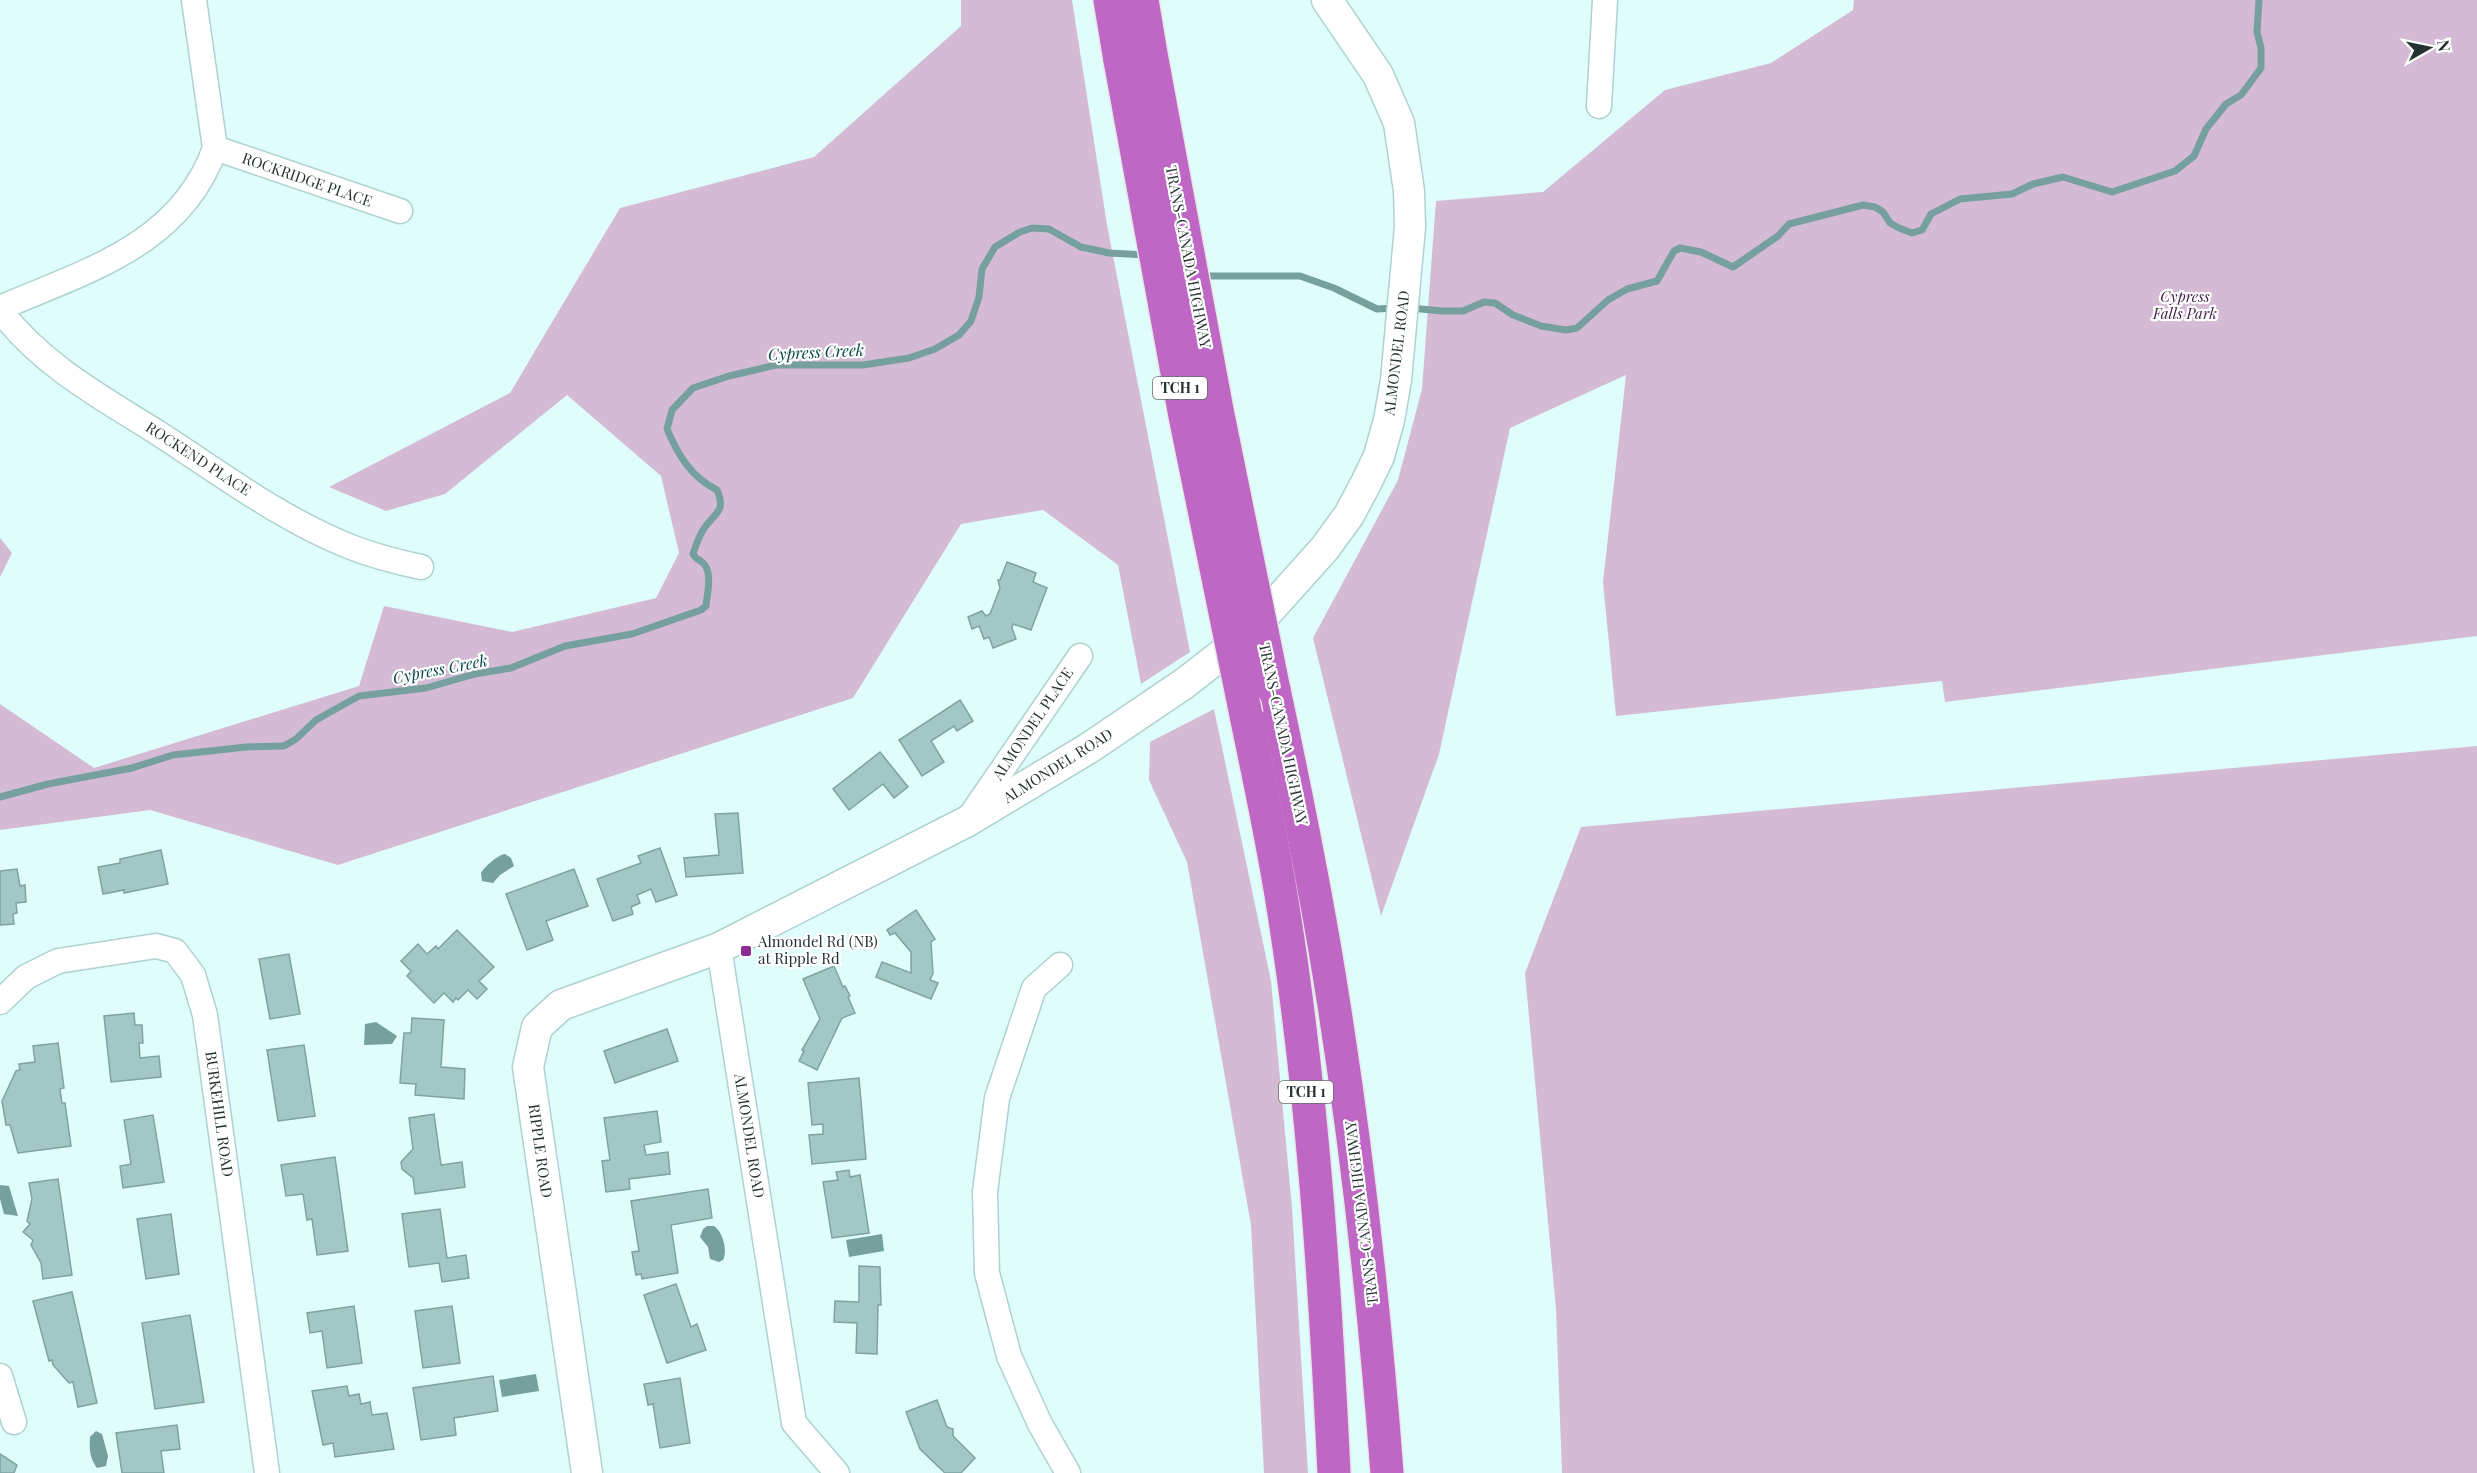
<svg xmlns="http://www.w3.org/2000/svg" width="2477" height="1473" viewBox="0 0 2477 1473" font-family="'Playfair Display',serif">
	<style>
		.green { fill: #d4bad5 }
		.water { fill: #76a09d }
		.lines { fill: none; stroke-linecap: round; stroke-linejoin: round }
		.stream { stroke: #76a09d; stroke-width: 7 }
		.building { fill: #a2c7c5; stroke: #7fa3a1; stroke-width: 1.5 }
		.minor-casing { stroke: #add2cf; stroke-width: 27 }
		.tertiary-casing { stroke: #add2cf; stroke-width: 33 }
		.motorway-casing { stroke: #e5e6e6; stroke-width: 36 }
		.minor { stroke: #fff; stroke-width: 24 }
		.tertiary { stroke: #fff; stroke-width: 30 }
		.motorway { stroke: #bf67c4; stroke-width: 33 }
		.motorway-bridge-casing { stroke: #e5e6e6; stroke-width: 36; stroke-linecap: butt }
		.motorway-bridge { stroke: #bf67c4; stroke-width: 33 }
		.poi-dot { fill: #8d2c94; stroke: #fff; stroke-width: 2 }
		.labels { text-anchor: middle; stroke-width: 4.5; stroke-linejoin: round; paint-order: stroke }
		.shield { fill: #fff; stroke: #656f6e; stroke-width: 1.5 }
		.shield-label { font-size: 14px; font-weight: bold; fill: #233130 }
		.street-label { font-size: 15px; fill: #233130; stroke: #fff }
		.park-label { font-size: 15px; font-style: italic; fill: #442246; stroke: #fff }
		.poi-label { font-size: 15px; fill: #233130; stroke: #fff; text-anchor: start }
		.water-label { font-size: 16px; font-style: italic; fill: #034745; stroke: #fff }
	</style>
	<rect width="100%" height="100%" fill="#dffefb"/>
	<!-- green -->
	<g class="green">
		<path d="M 961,0 L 1072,0 L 1107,225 L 1190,652 L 1141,684 L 1118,565 L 1043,510 L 961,524 L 853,698 L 338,865 L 150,810 L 0,830 L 0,704 L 94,768 L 359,686 L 384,606 L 512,632 L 656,598 L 679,553 L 661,476 L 567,395 L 445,494 L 386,511 L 329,487 L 510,393 L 620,208 L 814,157 L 961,26 Z"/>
		<path d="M 1854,0 L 2477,0 L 2477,636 L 1945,702 L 1942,681 L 1616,716 L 1603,582 L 1626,375 L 1510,428 L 1439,754 L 1381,916 L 1313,638 L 1398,480 L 1422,389 L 1436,201 L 1543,192 L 1665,90 L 1771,63 L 1853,10 Z"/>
		<path d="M 0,538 L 12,553 L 0,577 Z"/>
		<path d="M 1214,709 L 1271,981 L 1292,1208 L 1308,1473 L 1264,1473 L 1251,1225 L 1187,862 L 1149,780 L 1150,742 Z"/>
		<path d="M 2477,746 L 2477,1473 L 1562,1473 L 1556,1309 L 1525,973 L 1581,827 Z"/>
	</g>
	<!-- water -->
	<g class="water">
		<path d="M 505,854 L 511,858 L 514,866 L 500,875 L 493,883 L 482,881 L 481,873 C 485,866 498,855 505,854 Z"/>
		<path d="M 376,1022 L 397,1036 L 392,1044 L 364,1045 L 365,1024 Z"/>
		<path d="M 0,1185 L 9,1186 L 18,1216 L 4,1214 L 0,1199 Z"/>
		<path d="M 707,1226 L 714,1226 C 723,1232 728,1251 723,1260 L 719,1262 L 710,1259 L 708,1247 L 700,1237 L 703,1229 Z"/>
		<path d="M 882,1234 L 884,1251 L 849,1257 L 846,1240 Z"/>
		<path d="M 536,1374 L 539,1391 L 502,1397 L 499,1380 Z"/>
		<path d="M 96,1431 L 102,1434 L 108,1456 L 106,1466 L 97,1468 C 90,1459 89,1449 90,1437 Z"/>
	</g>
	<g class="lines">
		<!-- stream -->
		<g class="stream">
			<path d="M 1201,276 L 1300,276 L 1334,288 L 1377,309 L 1396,308"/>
			<path d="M 1410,308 L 1442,311 L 1463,311 L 1484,302 L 1495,303 L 1513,315 L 1541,326 L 1566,330 L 1577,328 L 1608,300 L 1627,289 L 1657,281 L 1674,251 L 1680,248 L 1701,252 L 1733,267 L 1778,236 L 1789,224 L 1863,205 L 1875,207 L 1883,212 L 1890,223 L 1899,228 L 1912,233 L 1922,230 L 1931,214 L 1960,199 L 2012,194 L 2033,184 L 2063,177 L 2112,192 L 2175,171 L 2194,156 L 2206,129 L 2226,104 L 2241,95 L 2261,68 L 2261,48 L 2257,32 L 2259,0"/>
			<path d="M 0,797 L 48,784 L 132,768 L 173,755 L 246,747 L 284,746 L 296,739 L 316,720 L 359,696 L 426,688 L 475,674 L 511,668 L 565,646 L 632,634 L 701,610 L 706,606 C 707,594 713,572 703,563 C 699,559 696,560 693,554 C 696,545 699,535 705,527 C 716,512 726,511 717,490 C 691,477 678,455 667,429 L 672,410 L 693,388 L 729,376 L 776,365 L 863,365 L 909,358 L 935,349 L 959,335 L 971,321 L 979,297 L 982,269 L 995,247 L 1020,232 L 1032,228 L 1049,229 L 1081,247 L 1109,253 L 1146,255"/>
		</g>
	</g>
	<!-- building -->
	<g class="building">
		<path d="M 1007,562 L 1036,573 L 1033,582 L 1047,588 L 1031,630 L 1013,624 L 1012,628 L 1016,639 L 993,648 L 989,637 L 984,639 L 979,626 L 972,629 L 968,617 L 982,611 L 986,616 L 990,614 L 1000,588 L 998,580 L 1000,580 Z"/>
		<path d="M 960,700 L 973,721 L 957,731 L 954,726 L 931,741 L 944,762 L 922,776 L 899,740 Z"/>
		<path d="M 880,752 L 908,787 L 894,798 L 883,784 L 849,810 L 833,789 Z"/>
		<path d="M 738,813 L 743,873 L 686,877 L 684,858 L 719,855 L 715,814 Z"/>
		<path d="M 660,848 L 677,895 L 656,902 L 651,889 L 637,895 L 640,903 L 631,907 L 633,914 L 613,921 L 597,879 L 641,863 L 638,856 Z"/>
		<path d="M 161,850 L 168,884 L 124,893 L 124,890 L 103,894 L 98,867 L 120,863 L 120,859 Z"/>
		<path d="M 17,869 L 20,886 L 25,885 L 26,902 L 16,903 L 17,913 L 13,914 L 14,924 L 0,925 L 0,871 Z"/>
		<path d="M 574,869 L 588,906 L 546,921 L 553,940 L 527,950 L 506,894 Z"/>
		<path d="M 916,910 L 935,939 L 931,942 L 933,973 L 930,980 L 938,983 L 931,999 L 876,977 L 882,962 L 911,973 L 911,952 L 895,933 L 890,935 L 887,930 Z"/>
		<path d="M 457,930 L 494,967 L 479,981 L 487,989 L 477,999 L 468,990 L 458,1000 L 456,998 L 453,1002 L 444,993 L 434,1003 L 407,976 L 411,971 L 401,961 L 418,944 L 427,954 L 436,946 L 438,949 Z"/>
		<path d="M 289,954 L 300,1014 L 270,1019 L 259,959 Z"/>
		<path d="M 834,966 L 843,987 L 845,986 L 850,996 L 848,997 L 855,1013 L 842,1018 L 817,1070 L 799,1061 L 804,1051 L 802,1050 L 820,1019 L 803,979 Z"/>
		<path d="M 134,1013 L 135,1025 L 142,1025 L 143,1043 L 139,1043 L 140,1058 L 159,1056 L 161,1077 L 111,1082 L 104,1016 Z"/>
		<path d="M 412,1018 L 444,1020 L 441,1067 L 465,1069 L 464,1099 L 415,1095 L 416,1084 L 400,1083 L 404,1033 L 411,1033 Z"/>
		<path d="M 667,1029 L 678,1061 L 615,1083 L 604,1051 Z"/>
		<path d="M 58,1043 L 64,1088 L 60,1089 L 62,1103 L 65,1103 L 71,1146 L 18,1153 L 10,1125 L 6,1125 L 2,1101 L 16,1071 L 20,1070 L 19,1064 L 35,1062 L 33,1046 Z"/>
		<path d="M 304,1045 L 315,1116 L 278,1121 L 267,1050 Z"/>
		<path d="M 859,1078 L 866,1159 L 812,1164 L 809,1135 L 823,1134 L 823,1124 L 812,1125 L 808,1083 Z"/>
		<path d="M 657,1111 L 661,1142 L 644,1145 L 646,1155 L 668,1152 L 670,1174 L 629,1179 L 630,1189 L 606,1192 L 602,1161 L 610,1160 L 604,1118 Z"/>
		<path d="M 434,1114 L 441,1165 L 462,1162 L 465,1187 L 415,1194 L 413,1178 L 402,1169 L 401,1162 L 413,1149 L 409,1118 Z"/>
		<path d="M 153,1115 L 164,1182 L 123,1188 L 120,1166 L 131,1164 L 124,1120 Z"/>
		<path d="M 335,1157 L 348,1251 L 317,1255 L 312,1219 L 307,1220 L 303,1194 L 286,1196 L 281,1165 Z"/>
		<path d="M 849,1170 L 850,1177 L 860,1175 L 869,1233 L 832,1238 L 823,1182 L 838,1180 L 836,1172 Z"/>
		<path d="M 58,1179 L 72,1275 L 43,1279 L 41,1263 L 31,1245 L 33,1240 L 23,1232 L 30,1224 L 27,1221 L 32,1199 L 29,1183 Z"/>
		<path d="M 708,1189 L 712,1218 L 671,1225 L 678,1273 L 642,1279 L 641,1274 L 636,1275 L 632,1252 L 639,1251 L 631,1201 Z"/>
		<path d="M 440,1209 L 447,1258 L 466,1255 L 469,1278 L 442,1282 L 439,1263 L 409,1267 L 402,1214 Z"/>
		<path d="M 171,1214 L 179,1274 L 146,1279 L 137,1219 Z"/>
		<path d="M 859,1266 L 880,1267 L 881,1305 L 878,1305 L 877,1354 L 856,1353 L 857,1323 L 834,1322 L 835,1301 L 859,1302 Z"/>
		<path d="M 676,1284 L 691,1327 L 697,1324 L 706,1350 L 667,1363 L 644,1295 Z"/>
		<path d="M 72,1292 L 97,1403 L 78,1407 L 73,1382 L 69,1383 L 53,1365 L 52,1360 L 49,1361 L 33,1301 Z"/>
		<path d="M 354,1306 L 362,1363 L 327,1368 L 322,1331 L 310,1333 L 307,1313 Z"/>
		<path d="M 452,1306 L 460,1363 L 423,1368 L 415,1311 Z"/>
		<path d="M 190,1315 L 204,1402 L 155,1409 L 142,1323 Z"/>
		<path d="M 493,1376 L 498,1411 L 454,1418 L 456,1435 L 421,1440 L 413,1388 Z"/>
		<path d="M 680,1378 L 690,1443 L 660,1448 L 653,1404 L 648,1405 L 644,1384 Z"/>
		<path d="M 347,1386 L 349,1396 L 359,1394 L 361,1404 L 370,1402 L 372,1415 L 387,1413 L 394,1449 L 335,1457 L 333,1443 L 323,1445 L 312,1391 Z"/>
		<path d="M 937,1400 L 947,1427 L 953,1429 L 953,1436 L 975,1458 L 961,1473 L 945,1473 L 920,1449 L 906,1412 Z"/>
		<path d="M 177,1425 L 180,1449 L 161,1451 L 164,1473 L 122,1473 L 116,1433 Z"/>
		<path d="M 0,1454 L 17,1465 L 14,1473 L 0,1473 Z"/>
	</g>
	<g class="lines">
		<!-- minor casing -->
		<g class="minor-casing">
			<g id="minor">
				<path d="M 1599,106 L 1605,0"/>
				<path d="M 215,148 L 400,211"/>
				<path d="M 0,308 C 86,271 181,245 215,148 L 194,0"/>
				<path d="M 0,310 C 41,365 101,397 158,433 C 220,473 282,520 351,547 C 374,556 397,562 421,567"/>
				<path d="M 969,818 L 1080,656"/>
				<path d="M 719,948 L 794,1423 L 837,1473"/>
				<path d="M 1060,965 L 1034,988 L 997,1098 L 985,1192 L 987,1273 L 1009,1356 L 1040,1424 L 1068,1473"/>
				<path d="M 0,1002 L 26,977 L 58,961 L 156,946 L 175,951 L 193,975 L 205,1015 L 267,1473"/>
				<path d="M 0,1376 L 14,1422"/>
			</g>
		</g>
		<!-- tertiary casing -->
		<g class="tertiary-casing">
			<path id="tertiary" d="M 587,1473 L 528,1067 L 537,1027 L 561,1005 L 719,948 L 966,822 L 1089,748 L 1185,683 L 1226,651 L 1265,615 L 1325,548 L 1349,515 L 1366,483 L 1379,456 L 1389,420 L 1396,380 L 1410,227 L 1409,191 L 1399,123 L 1378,75 L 1327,0"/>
		</g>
		<!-- motorway casing -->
		<g class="motorway-casing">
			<g id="motorway">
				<path d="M 1110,0 L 1120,60"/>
				<path d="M 1142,0 L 1151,54"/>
				<path d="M 1274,690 C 1296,793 1317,895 1333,999 C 1358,1156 1375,1314 1387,1473"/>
				<path d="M 1246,715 C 1259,779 1273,842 1283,907 C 1313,1094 1325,1284 1334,1473"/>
			</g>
		</g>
		<!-- minor -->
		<use href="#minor" class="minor"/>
		<!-- tertiary -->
		<use href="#tertiary" class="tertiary"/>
		<!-- motorway -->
		<use href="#motorway" class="motorway"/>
		<!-- motorway-bridge casing -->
		<g class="motorway-bridge-casing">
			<g id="motorway-bridge">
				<path d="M 1151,54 L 1217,410 L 1274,690"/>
				<path d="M 1120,60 L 1185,416 L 1246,715"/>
			</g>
		</g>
		<!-- motorway-bridge -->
		<use href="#motorway-bridge" class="motorway-bridge"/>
	</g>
	<!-- markers -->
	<rect class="poi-dot" x="740" y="945" width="12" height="12" rx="3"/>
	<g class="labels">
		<!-- shield labels -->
		<g class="shield">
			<rect x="1153" y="377" width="54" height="22" rx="4.5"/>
			<rect x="1279" y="1081" width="54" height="22" rx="4.5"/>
		</g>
		<g class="shield-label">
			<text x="1180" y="393">TCH 1</text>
			<text x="1306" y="1097">TCH 1</text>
		</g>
		<!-- street labels -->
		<g class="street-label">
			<text transform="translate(307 180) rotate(19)" y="5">ROCKRIDGE PLACE</text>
			<text transform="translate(1188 257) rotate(79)" y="5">TRANS-CANADA HIGHWAY</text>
			<text transform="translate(1397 353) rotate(-83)" y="5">ALMONDEL ROAD</text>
			<text transform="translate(198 459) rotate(33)" y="5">ROCKEND PLACE</text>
			<text transform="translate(1033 724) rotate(-56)" y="5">ALMONDEL PLACE</text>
			<text transform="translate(1283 734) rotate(78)" y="5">TRANS-CANADA HIGHWAY</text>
			<text transform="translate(1058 766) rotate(-32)" y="5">ALMONDEL ROAD</text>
			<text transform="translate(219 1114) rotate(82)" y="5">BURKEHILL ROAD</text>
			<text transform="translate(749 1136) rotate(81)" y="5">ALMONDEL ROAD</text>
			<text transform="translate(540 1151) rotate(82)" y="5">RIPPLE ROAD</text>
			<text transform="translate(1362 1213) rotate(-97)" y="5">TRANS-CANADA HIGHWAY</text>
		</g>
		<!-- park labels -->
		<g class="park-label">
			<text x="2185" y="302">Cypress<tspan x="2185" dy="17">Falls Park</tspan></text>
		</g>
		<!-- poi labels -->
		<g class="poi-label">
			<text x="758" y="947">Almondel Rd (NB)<tspan x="758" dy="17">at Ripple Rd</tspan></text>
		</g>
		<!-- water labels -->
		<g class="water-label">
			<text transform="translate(816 352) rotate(-3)" y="6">Cypress Creek</text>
			<text transform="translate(440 669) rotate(-11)" y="6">Cypress Creek</text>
		</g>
	</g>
	<!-- north arrow -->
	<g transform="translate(2429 48) rotate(81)" stroke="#ffffff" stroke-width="4.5" paint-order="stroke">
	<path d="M0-4.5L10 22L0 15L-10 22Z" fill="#233130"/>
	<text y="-9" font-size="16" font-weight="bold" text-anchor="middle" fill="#233130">N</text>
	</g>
</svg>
